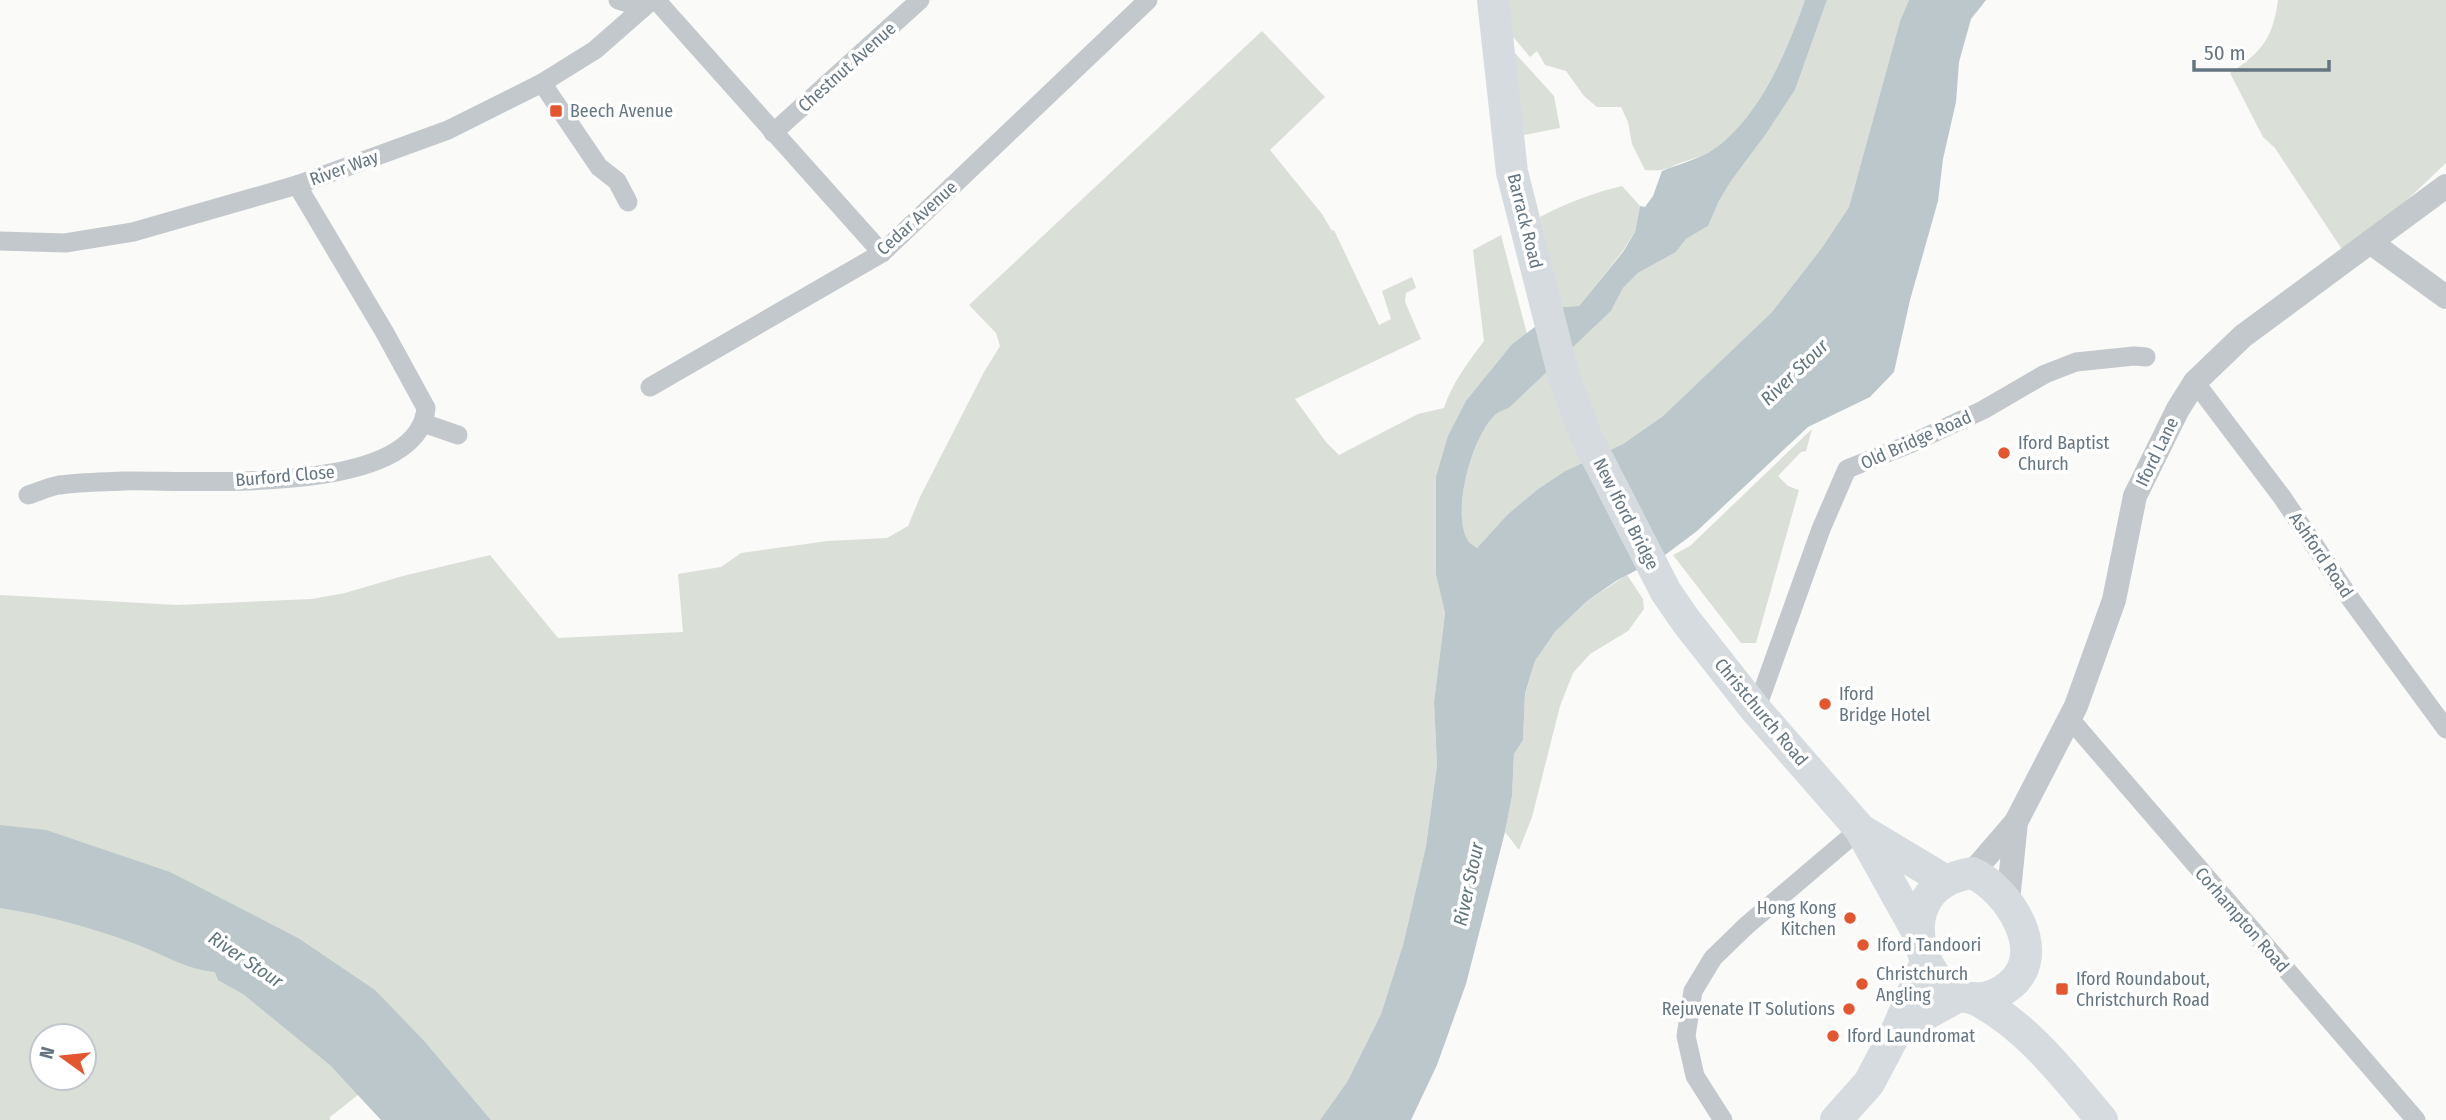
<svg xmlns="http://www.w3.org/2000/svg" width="2446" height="1120" viewBox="0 0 2446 1120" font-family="'Fira Sans Condensed',sans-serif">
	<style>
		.green { fill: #dadfd7; fill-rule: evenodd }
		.water { fill: #bbc7cb }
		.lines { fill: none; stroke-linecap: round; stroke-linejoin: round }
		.minor { stroke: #c3c8cc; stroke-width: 19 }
		.tertiary { stroke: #c3c8cc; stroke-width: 24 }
		.primary { stroke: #d6dbdf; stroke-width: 32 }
		.poi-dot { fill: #e4572e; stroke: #fff; stroke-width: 2.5 }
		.labels { text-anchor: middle; stroke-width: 7; stroke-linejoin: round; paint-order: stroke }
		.street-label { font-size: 18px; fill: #657683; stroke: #fff }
		.poi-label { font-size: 18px; fill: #657683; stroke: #fff; text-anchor: start }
		.water-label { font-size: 19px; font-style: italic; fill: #60757c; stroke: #fff }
	</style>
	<rect width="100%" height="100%" fill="#fafaf8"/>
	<!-- green -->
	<g class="green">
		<path d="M 1493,0 L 1805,0 C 1789,46 1760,114 1721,145 C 1711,153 1698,157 1686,161 C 1668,167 1666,172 1645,170 L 1632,144 L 1628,122 L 1621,107 L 1597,107 L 1584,96 L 1566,71 L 1545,65 L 1537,51 L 1530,57 L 1494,14 Z"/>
		<path d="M 1827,0 L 1909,0 L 1900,21 L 1849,207 L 1821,249 L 1772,312 L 1663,416 L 1623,444 L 1565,471 L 1538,489 L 1508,514 L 1477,548 C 1473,545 1468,543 1466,538 C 1453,509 1472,437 1495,415 C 1499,411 1505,409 1510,407 L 1611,311 L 1623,288 L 1638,273 L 1676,252 L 1686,239 L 1708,226 L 1719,201 L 1731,181 L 1766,134 L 1795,90 Z"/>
		<path d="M 2278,0 L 2446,0 L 2446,163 L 2347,257 L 2275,148 L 2263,137 L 2230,73 C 2262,52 2273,38 2278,0 Z"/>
		<path d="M 1262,31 L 1325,97 L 1270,150 L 1322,214 L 1332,231 L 1334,230 L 1379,325 L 1391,319 L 1382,291 L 1412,277 L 1416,288 L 1406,293 L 1405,302 L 1421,339 L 1295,399 L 1326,442 L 1339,455 L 1418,414 L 1444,408 C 1452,383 1469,361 1484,341 L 1473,250 L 1501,235 L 1527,334 L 1512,344 L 1488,374 L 1436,575 L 1445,613 L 1434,702 L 1437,765 L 1426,846 L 1403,945 L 1381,1014 L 1347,1082 L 1320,1120 L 491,1120 L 425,1042 L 330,1117 L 330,1120 L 0,1120 L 0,595 L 177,605 L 312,599 L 345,593 L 403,576 L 490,555 L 558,638 L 683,632 L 678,574 L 721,567 L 741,553 L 828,541 L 887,538 L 908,526 L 920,497 L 984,372 L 1000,346 L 996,333 L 969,305 ZM 42,1036 L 84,1036 L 84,1078 L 42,1078 Z"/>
		<path d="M 1514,52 L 1554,96 L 1560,128 L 1524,135 L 1515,88 Z"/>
		<path d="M 1622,186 L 1640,206 L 1635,232 L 1622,252 L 1579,306 L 1562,307 L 1540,217 C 1566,203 1593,193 1622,186 Z"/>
		<path d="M 1812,429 L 1806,451 L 1801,452 L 1778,476 L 1788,486 L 1799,490 L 1756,643 L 1741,643 L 1673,555 L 1690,546 Z"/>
		<path d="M 1627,575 L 1643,599 L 1644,609 L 1628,631 L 1590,654 L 1573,673 L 1560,706 L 1532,817 L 1519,850 L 1505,832 L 1512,796 L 1514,754 L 1523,740 L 1525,695 L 1535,661 L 1555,632 L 1587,601 Z"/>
	</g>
	<!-- water -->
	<g class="water">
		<path d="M 1805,0 L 1827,0 L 1795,90 L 1766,134 L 1731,181 L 1719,201 L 1708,226 L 1686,239 L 1676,252 L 1638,273 L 1623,288 L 1611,311 L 1510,407 C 1505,410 1499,411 1495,415 C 1472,437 1453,508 1466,537 C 1468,543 1473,545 1477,548 L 1508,514 L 1538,489 L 1565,471 L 1623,444 L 1663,416 L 1772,312 L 1821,249 L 1849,207 L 1900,21 L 1909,0 L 1986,0 L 1971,19 L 1959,62 L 1956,102 L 1943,159 L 1938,201 L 1910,300 L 1894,372 L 1870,397 L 1808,427 L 1697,531 L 1665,555 L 1616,581 L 1587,601 L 1555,632 L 1535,661 L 1525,694 L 1523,740 L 1514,754 L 1512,796 L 1505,832 L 1466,984 L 1437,1065 L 1411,1120 L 1320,1120 L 1347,1082 L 1381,1014 L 1403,945 L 1426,846 L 1437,765 L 1434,702 L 1445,613 L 1436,575 L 1436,477 L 1448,436 L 1466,401 L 1512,344 L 1562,307 L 1579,306 L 1623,252 L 1635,232 L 1640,206 L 1645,207 L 1653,196 L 1662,171 C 1681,163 1705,158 1721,144 C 1762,111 1788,48 1805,0 Z"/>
		<path d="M 0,825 L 46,830 L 170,872 L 298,938 L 375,990 L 426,1043 L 491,1120 L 381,1120 L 330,1065 L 243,994 L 218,980 L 215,972 C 185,969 165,955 138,945 C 94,928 46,915 0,908 Z"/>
	</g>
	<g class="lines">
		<!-- minor -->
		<g class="minor">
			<path d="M 618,0 L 643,8"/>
			<path d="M 656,0 L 882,253"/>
			<path d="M 542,83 L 599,167 L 617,181 L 628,202"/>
			<path d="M 773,133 L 920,0"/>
			<path d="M 0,241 L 65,243 L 133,232 L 297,185 L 448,130 L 542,83 L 595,50 L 652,0"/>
			<path d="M 2195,382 L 2282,497 L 2352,601 L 2446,729"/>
			<path d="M 650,387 L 882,253 L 1148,0"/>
			<path d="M 423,423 L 458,435"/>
			<path d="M 28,495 C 38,492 48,487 59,485 C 79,482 102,482 123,481 C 188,479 418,499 426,408 L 385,333 L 297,185"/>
			<path d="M 1756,710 L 1821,529 L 1847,469 L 1910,444 L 1983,410 L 2045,374 L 2076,362 L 2134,356 L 2146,357"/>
			<path d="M 2070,719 L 2416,1120"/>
			<path d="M 1723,1120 L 1695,1076 L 1686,1036 L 1693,991 L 1713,958 L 1746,926 L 1860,829"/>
		</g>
		<!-- tertiary -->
		<g class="tertiary">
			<path d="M 2370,242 L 2446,297"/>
			<path d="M 1972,873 L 2016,822 L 2076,706 L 2114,600 L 2135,496 L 2178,409 L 2195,382 L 2243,336 L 2446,186"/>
			<path d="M 2008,901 L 2016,822"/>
		</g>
		<!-- primary -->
		<g class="primary">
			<path d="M 1493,0 L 1512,172 L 1564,377 L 1586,436 L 1666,592 L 1686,621 L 1756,710 L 1860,829 L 1919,935"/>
			<path d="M 1861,830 L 1946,881"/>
			<path d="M 1972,873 C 2009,889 2050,954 2009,986 C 1937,1043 1868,888 1972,873 Z"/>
			<path d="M 1973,998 C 2027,1025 2064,1075 2102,1120"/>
			<path d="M 1897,1030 L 1959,996"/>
			<path d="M 1836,1120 L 1869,1083 L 1897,1030 L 1926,962"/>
		</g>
	</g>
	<!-- markers -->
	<g class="poi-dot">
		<rect x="549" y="104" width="14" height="14" rx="3.5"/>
		<circle cx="2004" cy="453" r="7"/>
		<circle cx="1825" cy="704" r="7"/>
		<circle cx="1850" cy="918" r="7"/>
		<circle cx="1863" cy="945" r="7"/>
		<circle cx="1862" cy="984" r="7"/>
		<rect x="2055" y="982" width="14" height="14" rx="3.5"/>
		<circle cx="1849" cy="1009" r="7"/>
		<circle cx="1833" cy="1036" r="7"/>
	</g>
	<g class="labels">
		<!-- street labels -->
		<g class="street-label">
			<text transform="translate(847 67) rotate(-42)" y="6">Chestnut Avenue</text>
			<text transform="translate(344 168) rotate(-20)" y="6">River Way</text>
			<text transform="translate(917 218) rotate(-42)" y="6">Cedar Avenue</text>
			<text transform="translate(1525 221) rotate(76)" y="6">Barrack Road</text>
			<text transform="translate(1916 440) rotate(-24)" y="6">Old Bridge Road</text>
			<text transform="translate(2157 452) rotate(-64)" y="6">Iford Lane</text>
			<text transform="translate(285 476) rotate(-5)" y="6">Burford Close</text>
			<text transform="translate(1626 514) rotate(63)" y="6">New Iford Bridge</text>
			<text transform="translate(2321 555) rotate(56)" y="6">Ashford Road</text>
			<text transform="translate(1761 712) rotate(50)" y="6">Christchurch Road</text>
			<text transform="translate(2242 920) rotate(49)" y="6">Corhampton Road</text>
		</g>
		<!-- poi labels -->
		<g class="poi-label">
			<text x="570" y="117">Beech Avenue</text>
			<text x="2018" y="449">Iford Baptist<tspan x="2018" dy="21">Church</tspan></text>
			<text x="1839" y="700">Iford<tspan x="1839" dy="21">Bridge Hotel</tspan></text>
			<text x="1836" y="914" text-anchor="end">Hong Kong<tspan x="1836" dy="21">Kitchen</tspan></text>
			<text x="1877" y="951">Iford Tandoori</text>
			<text x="1876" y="980">Christchurch<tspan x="1876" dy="21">Angling</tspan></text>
			<text x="2076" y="985">Iford Roundabout,<tspan x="2076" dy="21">Christchurch Road</tspan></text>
			<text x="1835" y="1015" text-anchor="end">Rejuvenate IT Solutions</text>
			<text x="1847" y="1042">Iford Laundromat</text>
		</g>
		<!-- water labels -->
		<g class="water-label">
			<text transform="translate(1794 372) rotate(-44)" y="7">River Stour</text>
			<text transform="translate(1468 884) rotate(-78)" y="7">River Stour</text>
			<text transform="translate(246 959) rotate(34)" y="7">River Stour</text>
		</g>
	</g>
	<!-- north arrow -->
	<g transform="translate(63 1057) rotate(285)"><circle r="33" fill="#ffffff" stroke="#c1c8cd" stroke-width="2"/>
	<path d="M0-5L12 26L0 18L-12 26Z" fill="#e4572e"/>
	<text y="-10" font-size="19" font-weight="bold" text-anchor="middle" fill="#657683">N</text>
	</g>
	<!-- scale -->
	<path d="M2194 60v10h135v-10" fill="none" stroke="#657683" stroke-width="3.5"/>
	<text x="2204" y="60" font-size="21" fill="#657683" stroke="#ffffff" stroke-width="5" paint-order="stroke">50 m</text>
</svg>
